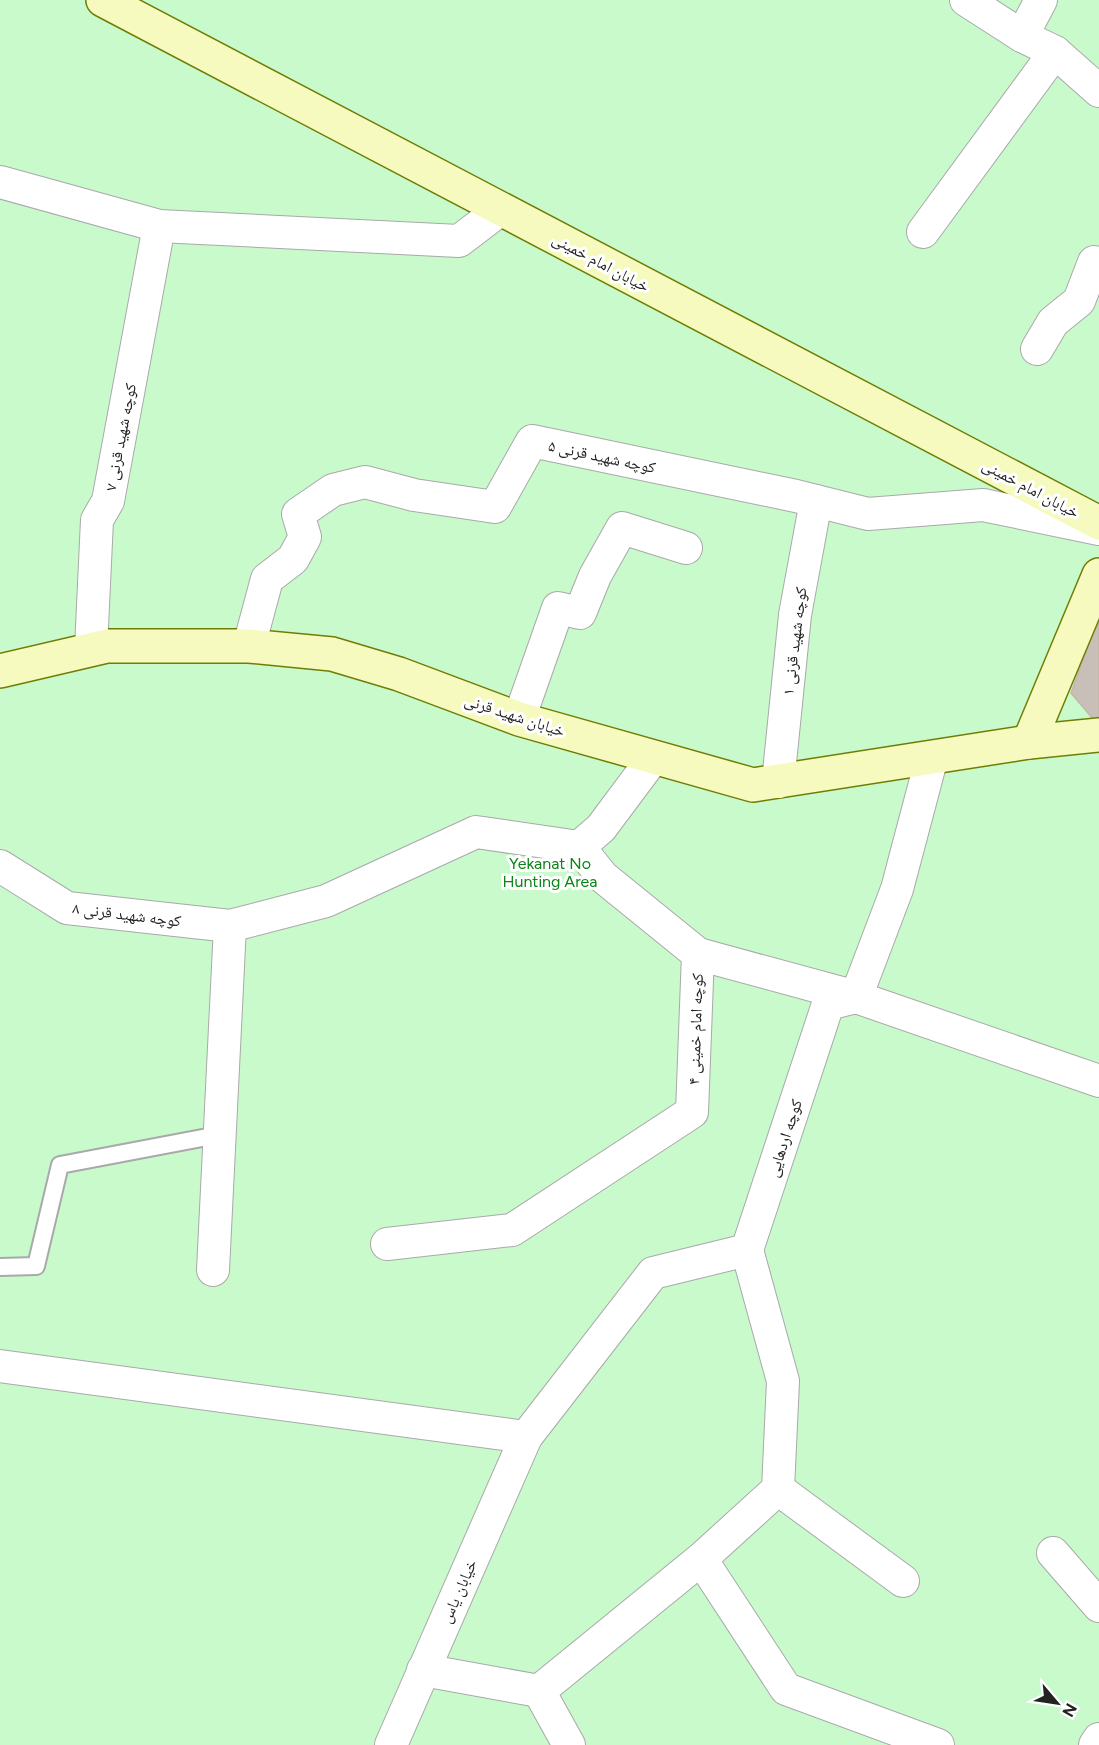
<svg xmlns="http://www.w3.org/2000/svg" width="1099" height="1745" viewBox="0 0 1099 1745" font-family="Figtree,'Noto Naskh Arabic',sans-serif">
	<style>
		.park { fill: #c8facc }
		.building { fill: #c7bfb8; stroke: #c4b6ab; stroke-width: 1.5 }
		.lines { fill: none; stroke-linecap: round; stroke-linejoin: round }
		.lane-casing { stroke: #a9a9a9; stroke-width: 20 }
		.street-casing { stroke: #a9a9a9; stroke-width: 34 }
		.secondary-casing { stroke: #707d05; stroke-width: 36 }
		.lane { stroke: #fff; stroke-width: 16 }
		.street { stroke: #fff; stroke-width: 32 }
		.secondary { stroke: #f7fabf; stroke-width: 33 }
		.labels { text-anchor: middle; stroke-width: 6; stroke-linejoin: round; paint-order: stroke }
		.street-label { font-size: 16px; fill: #222; stroke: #fff }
		.park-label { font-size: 16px; fill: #0c8416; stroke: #fff }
	</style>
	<rect width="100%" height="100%" fill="#f2efe9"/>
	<!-- park -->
	<rect class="park" x="0" y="0" width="1099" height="1745"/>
	<!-- building -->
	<path class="building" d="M 1099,615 L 1099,717 L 1093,719 L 1071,693 Z"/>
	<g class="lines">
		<!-- lane casing -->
		<g class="lane-casing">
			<path id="lane" d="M 0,1267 L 36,1266 L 60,1165 L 218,1135"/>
		</g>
		<!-- street casing -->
		<g class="street-casing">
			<g id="street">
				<path d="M 966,0 L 1022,36 L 1055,52 L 1099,91"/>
				<path d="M 1022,36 L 1041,0"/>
				<path d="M 0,182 L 159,226 L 459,241 L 501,209"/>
				<path d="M 923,232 L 1055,52"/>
				<path d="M 1037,349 L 1053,322 L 1079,301 L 1094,262 L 1099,265"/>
				<path d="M 249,646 L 267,579 L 293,559 L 305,537 L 298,514 L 333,490 L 365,482 L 414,495 L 495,507 L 532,441 L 796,496 L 868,514 L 983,505 L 1099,529"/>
				<path d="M 91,648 L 97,520 L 108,501 L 159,226"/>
				<path d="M 519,719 L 558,608 L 580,613 L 595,576 L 622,528 L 686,548"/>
				<path d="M 778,782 L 795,615 L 816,501"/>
				<path d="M 579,847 L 601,828 L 654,757"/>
				<path d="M 0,866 L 67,908 L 230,926"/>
				<path d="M 387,1244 L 512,1230 L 692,1112 L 698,954 L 856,997 L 1099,1081"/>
				<path d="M 213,1270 L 230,926 L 326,901 L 476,832 L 579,847 L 603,877 L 698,954"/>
				<path d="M 0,1366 L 526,1437"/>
				<path d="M 778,1489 L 903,1581"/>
				<path d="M 1053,1553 L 1099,1606"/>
				<path d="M 701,1559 L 786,1689 L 938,1745"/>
				<path d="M 423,1670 L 539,1691 L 701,1559 L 778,1489 L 783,1381 L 747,1250"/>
				<path d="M 539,1691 L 569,1745"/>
				<path d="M 391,1745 L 526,1437 L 653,1273 L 747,1250 L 828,1004 L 856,997 L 897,889 L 932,757"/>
				<path d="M 1095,1745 L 1099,1739"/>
			</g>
		</g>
		<!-- secondary casing -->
		<g class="secondary-casing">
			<g id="secondary">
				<path d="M 103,0 L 1099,523"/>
				<path d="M 1099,575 L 1029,742 L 1099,735"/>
				<path d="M 0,671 L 107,646 L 249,646 L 332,654 L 399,674 L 519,719 L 753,785 L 1029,742"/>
			</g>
		</g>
		<!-- lane -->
		<use href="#lane" class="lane"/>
		<!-- street -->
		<use href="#street" class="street"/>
		<!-- secondary -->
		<use href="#secondary" class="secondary"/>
	</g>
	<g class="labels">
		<!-- street labels -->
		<g class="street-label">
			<text transform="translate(601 262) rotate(28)" y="6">خیابان امام خمینی</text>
			<text transform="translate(120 437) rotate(-79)" y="6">کوچه شهید قرنی ۷</text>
			<text transform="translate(602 456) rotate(12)" y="6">کوچه شهید قرنی ۵</text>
			<text transform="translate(1031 488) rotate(28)" y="6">خیابان امام خمینی</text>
			<text transform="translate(794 641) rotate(-83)" y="6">کوچه شهید قرنی ۱</text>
			<text transform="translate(515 715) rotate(18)" y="6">خیابان شهید قرنی</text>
			<text transform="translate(127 914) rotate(7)" y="6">کوچه شهید قرنی ۸</text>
			<text transform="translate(695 1029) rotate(-88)" y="6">کوچه امام خمینی ۴</text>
			<text transform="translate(784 1138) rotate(-72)" y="6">کوچه اردهایی</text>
			<text transform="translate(458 1591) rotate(-66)" y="6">خیابان یاس</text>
		</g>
		<!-- park labels -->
		<g class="park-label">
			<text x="550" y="869">Yekanat No<tspan x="550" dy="18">Hunting Area</tspan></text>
		</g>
	</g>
	<!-- north arrow -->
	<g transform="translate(1057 1703) rotate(119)" stroke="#ffffff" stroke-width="4.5" paint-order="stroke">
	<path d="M0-4.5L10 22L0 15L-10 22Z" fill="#222222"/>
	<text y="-9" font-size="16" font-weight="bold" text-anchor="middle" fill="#222222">N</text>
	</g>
</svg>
